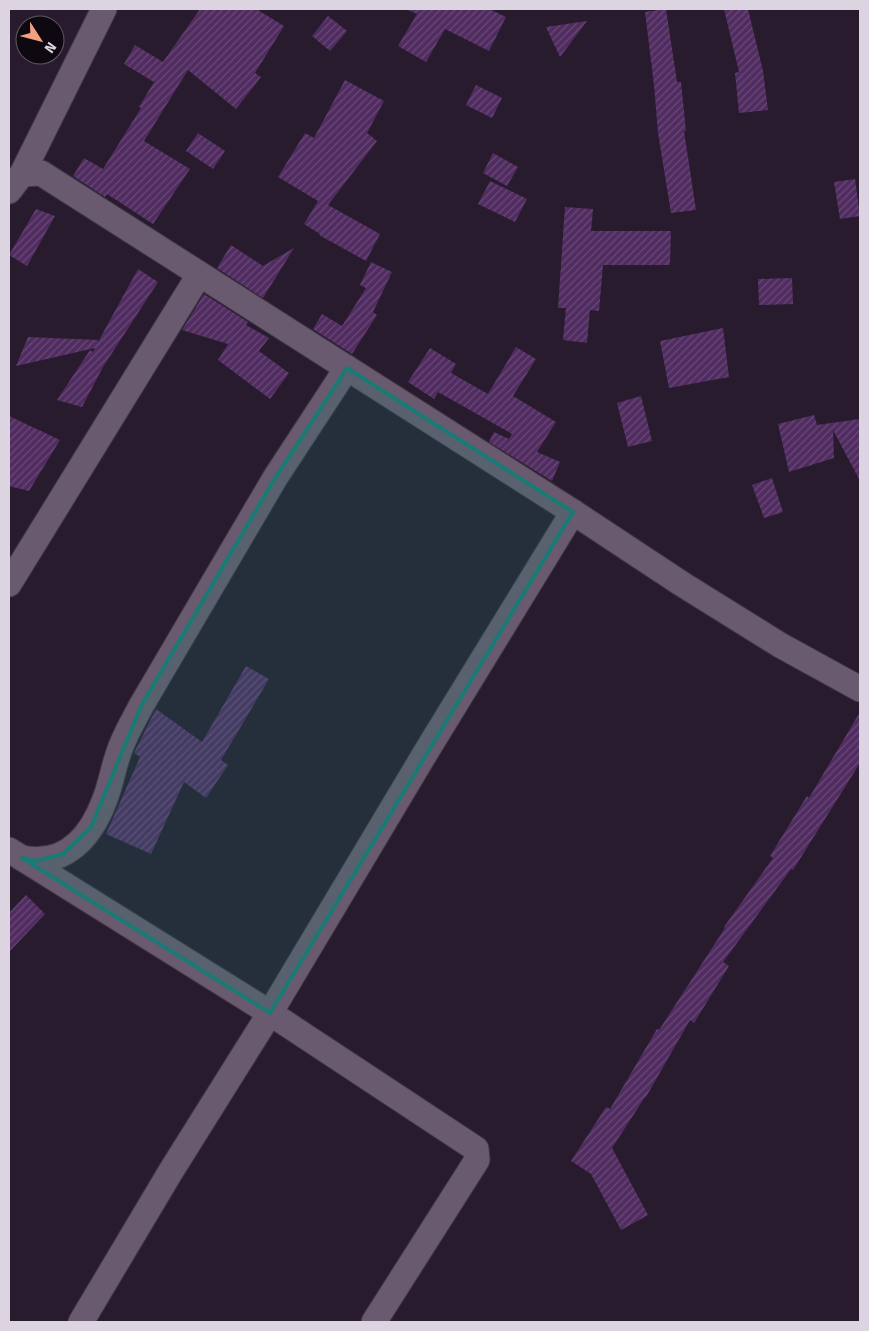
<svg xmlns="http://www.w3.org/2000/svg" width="869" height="1331" viewBox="0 0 869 1331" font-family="'Fira Sans',sans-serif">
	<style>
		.building { fill: url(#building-hatch) }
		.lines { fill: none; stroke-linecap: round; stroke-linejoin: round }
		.minor-casing { stroke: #413746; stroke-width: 27 }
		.minor { stroke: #695a6f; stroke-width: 25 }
		.marked { fill: #197b74; fill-opacity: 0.2; stroke: #197b74; stroke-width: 4; stroke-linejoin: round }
	</style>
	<defs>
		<pattern id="building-hatch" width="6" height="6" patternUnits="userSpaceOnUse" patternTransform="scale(1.25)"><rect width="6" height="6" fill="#512c61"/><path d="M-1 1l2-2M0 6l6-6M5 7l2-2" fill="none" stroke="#694a77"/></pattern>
	</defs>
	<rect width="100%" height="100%" fill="#281b2e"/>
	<!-- building -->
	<g class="building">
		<path d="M 200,9 L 256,9 L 284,26 L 255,73 L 261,77 L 236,109 L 188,70 L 144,141 L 190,169 L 153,224 L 107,194 L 105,197 L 73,176 L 84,158 L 103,169 L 141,108 L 139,107 L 154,82 L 124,64 L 135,45 L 163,62 Z"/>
		<path d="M 406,9 L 489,9 L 506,17 L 489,51 L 445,29 L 426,62 L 398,46 L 417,14 Z"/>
		<path d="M 666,9 L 677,82 L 681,82 L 686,131 L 684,131 L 696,210 L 671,213 L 658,133 L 654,85 L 645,12 Z"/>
		<path d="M 724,9 L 748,9 L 763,71 L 768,110 L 739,113 L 735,73 L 739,72 Z"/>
		<path d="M 328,16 L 347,31 L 330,51 L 312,36 Z"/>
		<path d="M 587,21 L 560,57 L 546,27 Z"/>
		<path d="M 345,80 L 384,101 L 367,133 L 377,141 L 328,205 L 380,234 L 366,261 L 319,235 L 320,234 L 304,224 L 318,201 L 278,177 L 305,133 L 314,138 Z"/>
		<path d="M 476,85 L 502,98 L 492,118 L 466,105 Z"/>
		<path d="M 198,133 L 225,151 L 213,169 L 186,151 Z"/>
		<path d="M 493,153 L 518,167 L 507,186 L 483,173 Z"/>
		<path d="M 855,179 L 860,216 L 840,219 L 834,182 Z"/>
		<path d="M 490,181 L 527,199 L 515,222 L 478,204 Z"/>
		<path d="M 565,207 L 593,209 L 591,231 L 671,231 L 670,265 L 603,265 L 599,311 L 590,310 L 587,343 L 563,340 L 566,308 L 558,308 Z"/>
		<path d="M 36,209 L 55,216 L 27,266 L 9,255 Z"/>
		<path d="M 231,245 L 263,266 L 294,248 L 263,298 L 217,268 Z"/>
		<path d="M 371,262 L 392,272 L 373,312 L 377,315 L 352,354 L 313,329 L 322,314 L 342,326 L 366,288 L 360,285 Z"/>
		<path d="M 138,269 L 158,282 L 103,367 L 82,407 L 57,400 L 90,350 L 93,352 L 95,348 L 16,366 L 28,337 L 98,340 L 98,342 Z"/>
		<path d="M 792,278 L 793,304 L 759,305 L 758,279 Z"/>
		<path d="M 204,294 L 248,322 L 246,325 L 269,338 L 259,351 L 289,373 L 270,399 L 218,360 L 228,344 L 182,330 Z"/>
		<path d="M 723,328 L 729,377 L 669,388 L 660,341 Z"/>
		<path d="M 516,347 L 536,359 L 513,396 L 556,422 L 537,452 L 560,462 L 552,481 L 489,442 L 494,432 L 509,439 L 512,434 L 438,392 L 434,399 L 408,382 L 430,348 L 456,364 L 451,373 L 488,394 Z"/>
		<path d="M 641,396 L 652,441 L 628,447 L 617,403 Z"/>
		<path d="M 814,415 L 817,425 L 860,419 L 860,481 L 833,430 L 834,458 L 789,472 L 778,424 Z"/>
		<path d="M 9,416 L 60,440 L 29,491 L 9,486 Z"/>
		<path d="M 772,478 L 783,512 L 764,518 L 752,485 Z"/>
		<path d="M 246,666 L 269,679 L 221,760 L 228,765 L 206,798 L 184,782 L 151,854 L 106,834 L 140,757 L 134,753 L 156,709 L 202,742 Z"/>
		<path d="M 860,712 L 860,763 L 793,870 L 791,869 L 723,962 L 729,966 L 694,1023 L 690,1020 L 646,1097 L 645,1097 L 612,1148 L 648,1215 L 621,1230 L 591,1174 L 571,1161 L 606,1107 L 610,1109 L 657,1029 L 659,1030 L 725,928 L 724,927 L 773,858 L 770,856 L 807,796 L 809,798 Z"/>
		<path d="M 26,895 L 45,914 L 9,952 L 9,913 Z"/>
	</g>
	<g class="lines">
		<!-- minor casing -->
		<g class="minor-casing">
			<g id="minor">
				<path d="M 22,174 L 104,9"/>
				<path d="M 9,191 L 22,174 L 41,173 L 573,512 L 682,584 L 780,645 L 860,689"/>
				<path d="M 9,584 L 199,275"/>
				<path d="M 9,850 L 270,1013 L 476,1149 L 477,1160 L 374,1322"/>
				<path d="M 22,858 C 65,867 91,837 105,799 C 112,781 114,762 122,744 C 127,731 135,718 141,706 L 275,478 L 347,368"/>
				<path d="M 81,1322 L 171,1171 L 270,1013 L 426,752 L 573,512"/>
			</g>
		</g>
		<!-- minor -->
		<use href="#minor" class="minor"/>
	</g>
	<!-- marked area -->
	<path class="marked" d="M 347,368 L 573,512 L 270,1013 L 22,858 L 36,861 L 63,854 L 91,827 L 141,706 L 275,478 Z"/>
	<!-- border -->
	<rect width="869" height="1331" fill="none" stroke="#dcd4e0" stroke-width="20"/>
	<!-- north arrow -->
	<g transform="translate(40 40) rotate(126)"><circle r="24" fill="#0e0810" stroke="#605a63"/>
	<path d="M0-4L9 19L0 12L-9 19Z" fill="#f2a080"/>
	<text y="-8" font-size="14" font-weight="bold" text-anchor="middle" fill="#dcd4e0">N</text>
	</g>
</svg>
